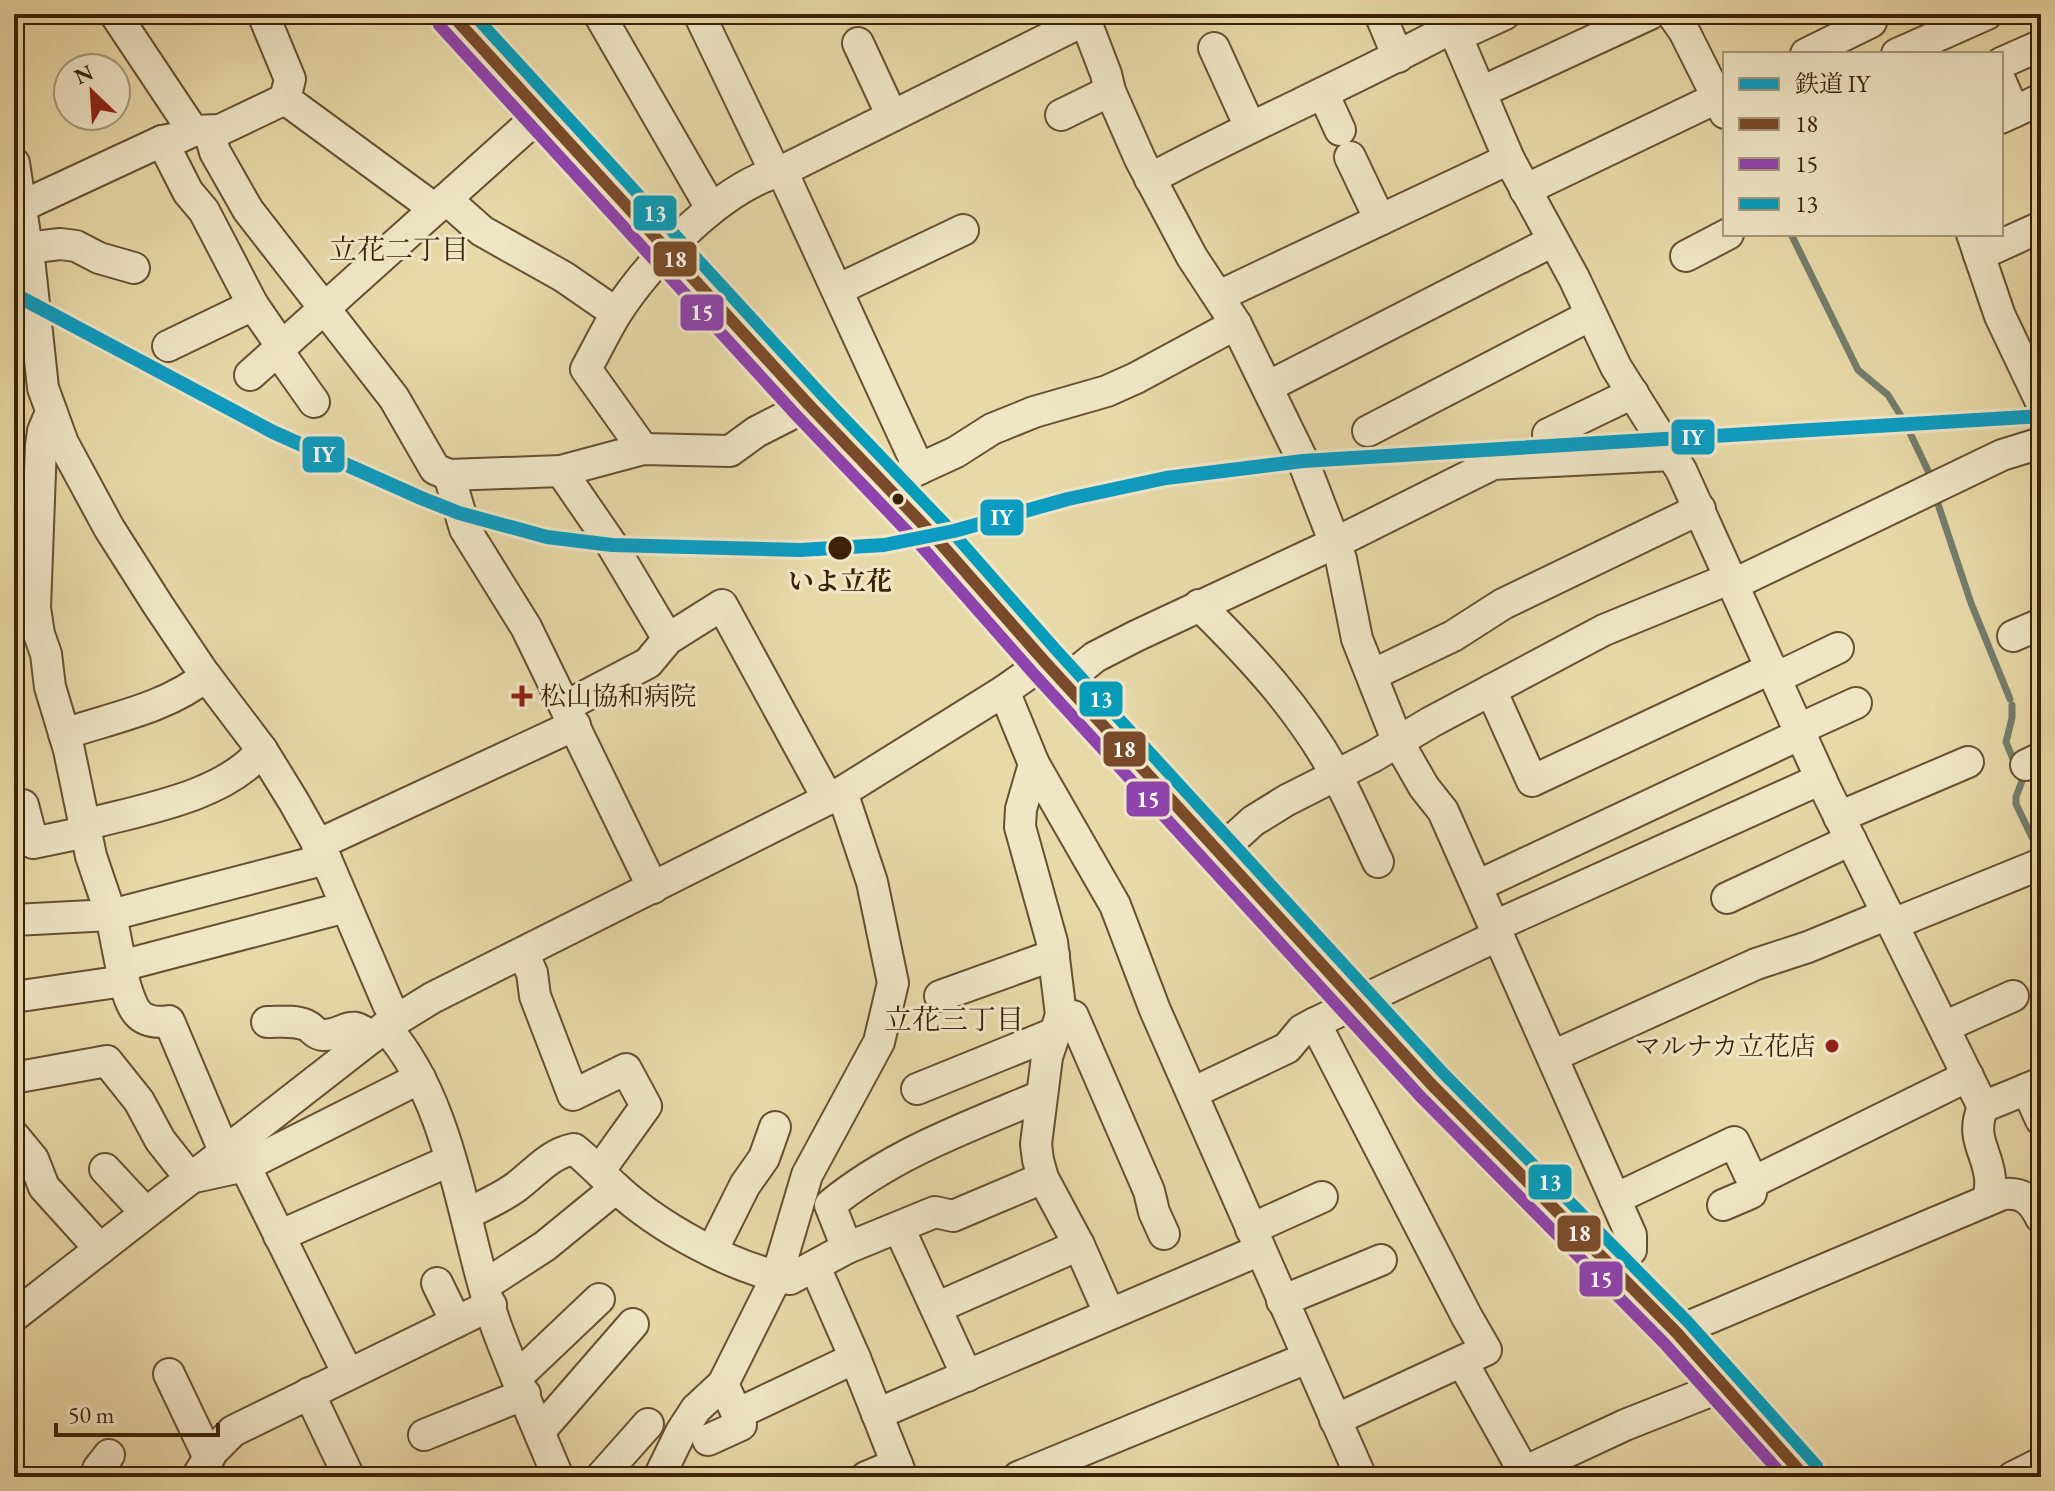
<svg xmlns="http://www.w3.org/2000/svg" width="2055" height="1491" viewBox="0 0 2055 1491" font-family="'EB Garamond','Noto Serif JP',serif">
	<style>
		.lines { fill: none; stroke-linecap: round; stroke-linejoin: round }
		.stream { stroke: #737d6c; stroke-width: 7 }
		.minor-casing { stroke: #665030; stroke-width: 34 }
		.minor { stroke: #f0e6c6; stroke-width: 30 }
		.bus-1-casing { stroke: #f0e6c6; stroke-width: 18 }
		.bus-2-casing { stroke: #f0e6c6; stroke-width: 18 }
		.bus-3-casing { stroke: #f0e6c6; stroke-width: 18 }
		.bus-1 { stroke: #7a4b2a; stroke-width: 12 }
		.bus-2 { stroke: #8e44ad; stroke-width: 12 }
		.bus-3 { stroke: #069cba; stroke-width: 12 }
		.rail-1-casing { stroke: #f0e6c6; stroke-width: 20 }
		.rail-1 { stroke: #0c9cc2; stroke-width: 14 }
		.bus-dot { fill: #3b2208; stroke: #f0e6c6; stroke-width: 3 }
		.poi-dot { fill: #8f2418; stroke: #f0e6c6; stroke-width: 3 }
		.labels { text-anchor: middle; stroke-width: 6; stroke-linejoin: round; paint-order: stroke }
		.stop-label { font-size: 26px; font-weight: bold; fill: #3b2208; stroke: #f0e6c6 }
		.poi-label { font-size: 26px; fill: #3b2208; stroke: #f0e6c6; text-anchor: start }
		.neighbourhood-label { font-size: 28px; fill: #3b2208; stroke: #f0e6c6 }
		.line-badge { stroke: #f0e6c6; stroke-width: 3 }
		.badge-label { font-size: 22px; text-anchor: middle; font-weight: bold; fill: #fff }
	</style>
	<rect width="100%" height="100%" fill="#e8d9a8"/>
	<filter id="stains"><feTurbulence type="fractalNoise" baseFrequency=".0025" numOctaves="4"/><feColorMatrix values="0 0 0 0 .2 0 0 0 0 .09 0 0 0 0 .02 0 0 0 .5 -.17"/></filter>
	<radialGradient id="worn" r=".72"><stop offset=".6" stop-color="#630" stop-opacity="0"/><stop offset="1" stop-color="#630" stop-opacity=".3"/></radialGradient>
	<g class="lines">
		<!-- stream -->
		<g class="stream">
			<path d="M 1791,234 L 1858,370 L 1888,395 L 1901,416"/>
			<path d="M 1910,433 L 1931,477"/>
			<path d="M 1936,498 L 1971,603 L 2010,699"/>
			<path d="M 2012,705 L 2012,718 L 2006,742 L 2022,781 L 2016,797 L 2016,804 L 2041,856"/>
		</g>
		<!-- minor casing -->
		<g class="minor-casing">
			<g id="minor">
				<path d="M 115,14 L 193,131"/>
				<path d="M 263,14 L 290,79 L 285,99"/>
				<path d="M 451,14 L 809,405 L 934,536 L 1045,662 L 1432,1085 L 1676,1332 L 1805,1477"/>
				<path d="M 599,14 L 711,208"/>
				<path d="M 699,14 L 775,172"/>
				<path d="M 1083,14 L 1106,74 L 1110,91 L 1140,159 L 1192,257 L 1236,324 L 1303,461 L 1341,559 L 1357,639 L 1397,740 L 1424,787 L 1443,811 L 1631,1235 L 1631,1250 L 1614,1268"/>
				<path d="M 1380,14 L 1398,57"/>
				<path d="M 1447,14 L 1509,159 L 1574,278 L 1616,367 L 1681,470 L 1825,788 L 1983,1107"/>
				<path d="M 1672,14 L 1684,31 L 1725,113"/>
				<path d="M 1457,36 L 1505,14"/>
				<path d="M 858,43 L 892,116"/>
				<path d="M 1214,48 L 1250,127"/>
				<path d="M 1806,54 L 1871,22"/>
				<path d="M 1897,54 L 1987,14"/>
				<path d="M 2001,63 L 2035,48"/>
				<path d="M 2001,82 L 2014,112"/>
				<path d="M 1481,92 L 1650,14"/>
				<path d="M 1323,93 L 1340,130"/>
				<path d="M 1061,115 L 1110,91"/>
				<path d="M 2001,118 L 2041,99"/>
				<path d="M 209,131 L 215,152 L 248,210 L 394,398 L 435,469 L 449,475 L 561,471 L 643,449 L 730,451 L 756,432 L 809,405"/>
				<path d="M 162,141 L 188,192 L 204,211 L 253,305 L 282,347"/>
				<path d="M 1350,157 L 1380,220"/>
				<path d="M 14,163 L 30,267 L 43,388 L 63,443 L 109,528 L 158,605 L 203,672 L 262,750 L 294,802 L 326,859 L 388,1004 L 397,1019"/>
				<path d="M 782,171 L 919,469 L 885,486"/>
				<path d="M 1150,179 C 1250,125 1354,81 1453,27"/>
				<path d="M 1525,190 L 1725,94"/>
				<path d="M 446,199 L 482,231 L 564,277 L 616,313"/>
				<path d="M 20,207 L 162,141 L 178,138 L 193,131 L 220,130 L 285,99 L 435,209"/>
				<path d="M 1972,234 L 2000,316 L 2041,402"/>
				<path d="M 27,248 L 60,244 L 76,246 L 99,258 L 134,268"/>
				<path d="M 1979,255 L 2041,227"/>
				<path d="M 1686,256 L 1728,234"/>
				<path d="M 837,290 L 963,230"/>
				<path d="M 1219,296 L 1509,159"/>
				<path d="M 168,346 L 253,305"/>
				<path d="M 278,351 L 314,402"/>
				<path d="M 250,375 L 543,112"/>
				<path d="M 1267,387 L 1553,241"/>
				<path d="M 1368,431 L 1591,315"/>
				<path d="M 1548,434 L 1633,393"/>
				<path d="M 643,449 L 586,369 C 596,351 605,332 616,314 C 648,263 723,185 782,171 L 1085,20"/>
				<path d="M 919,469 L 956,452 L 992,429 L 1034,412 L 1107,391 L 1136,378 L 1236,324"/>
				<path d="M 561,471 L 612,545 L 668,639"/>
				<path d="M 449,475 L 465,529 L 526,627 L 653,888"/>
				<path d="M 1734,584 L 2002,455 L 2041,443"/>
				<path d="M 1199,605 C 1251,656 1300,709 1335,773 C 1351,801 1364,833 1378,862"/>
				<path d="M 2013,636 L 2041,624"/>
				<path d="M 1372,675 L 1453,636 L 1503,604 L 1700,509"/>
				<path d="M 1776,678 L 1838,648"/>
				<path d="M 1064,682 L 1095,657 L 1136,636 L 1335,543 L 1493,464 L 1672,455"/>
				<path d="M 1491,690 L 1532,781 L 1772,668"/>
				<path d="M 1004,691 L 1034,764 L 1115,905 L 1155,1010 L 1361,1477"/>
				<path d="M 566,706 L 648,663 L 668,639 L 722,605 L 828,799"/>
				<path d="M 1799,729 L 1856,703"/>
				<path d="M 64,734 C 111,718 167,708 206,676"/>
				<path d="M 1034,764 L 1021,809 L 1020,827 L 1052,942 L 1061,1015 L 1047,1057 L 1036,1144 L 1038,1160 L 1043,1178 L 1079,1245 L 1109,1313"/>
				<path d="M 2026,765 L 2041,758"/>
				<path d="M 14,806 L 23,805 L 33,843 L 86,832"/>
				<path d="M 1839,817 L 1968,762"/>
				<path d="M 84,825 C 140,810 225,797 262,750"/>
				<path d="M 317,845 L 575,725"/>
				<path d="M 1219,852 L 1253,821 L 1287,800 L 1374,756 L 1431,722 L 1604,630 L 1731,578"/>
				<path d="M 1477,886 L 1801,734"/>
				<path d="M 1727,898 L 1851,840"/>
				<path d="M 14,920 L 111,915 L 91,856 L 69,750 L 50,687 L 46,654 L 39,634 L 35,608 L 41,445 L 43,431 L 51,412"/>
				<path d="M 1893,924 L 2036,866"/>
				<path d="M 1495,926 L 1821,779"/>
				<path d="M 523,953 L 532,973 L 535,996 L 573,1095 L 626,1069 L 646,1106 L 600,1170"/>
				<path d="M 121,966 L 346,907"/>
				<path d="M 124,981 C 132,1008 137,1026 169,1021 L 224,1151"/>
				<path d="M 940,996 L 1054,955"/>
				<path d="M 14,997 L 124,981 L 111,915 L 326,859"/>
				<path d="M 1060,1019 L 1073,1016 L 1149,1191 L 1154,1212 L 1164,1234"/>
				<path d="M 267,1022 C 280,1022 294,1020 306,1025 C 313,1028 315,1035 323,1035 C 345,1036 349,1016 371,1038"/>
				<path d="M 1315,1023 L 1467,1317 L 1486,1350 L 1335,1420"/>
				<path d="M 385,1027 C 453,1101 463,1231 495,1323 C 514,1375 537,1426 558,1477"/>
				<path d="M 1944,1027 L 2013,996"/>
				<path d="M 1553,1056 L 1756,964 L 1808,947 L 1888,914"/>
				<path d="M 19,1077 L 107,1061 L 139,1101 L 160,1140 L 190,1178 L 245,1166 L 420,1078"/>
				<path d="M 917,1089 L 1055,1033"/>
				<path d="M 2027,1089 L 2041,1120"/>
				<path d="M 1192,1093 L 1287,1048 L 1302,1030 L 1315,1023 L 1499,935"/>
				<path d="M 14,1136 L 33,1159 L 44,1187 L 100,1249"/>
				<path d="M 245,1166 L 348,1374"/>
				<path d="M 105,1169 L 145,1212"/>
				<path d="M 1615,1199 L 1734,1142 L 1753,1182 L 1968,1076"/>
				<path d="M 1989,1199 C 1989,1192 1991,1185 1990,1178 C 1987,1150 1970,1138 1983,1107 L 2041,1083"/>
				<path d="M 1723,1205 L 1751,1193 L 1753,1182"/>
				<path d="M 466,1214 C 483,1206 501,1198 516,1187 C 536,1172 549,1154 574,1149 C 589,1161 601,1174 615,1187 C 658,1227 732,1268 790,1279 L 847,1248 L 935,1212 L 953,1216 L 1043,1178"/>
				<path d="M 899,1228 L 967,1376"/>
				<path d="M 1251,1229 L 1322,1197"/>
				<path d="M 279,1236 L 449,1161"/>
				<path d="M 847,1248 L 830,1205 C 892,1154 967,1127 1041,1096"/>
				<path d="M 712,1251 L 745,1185 L 764,1158 L 775,1127"/>
				<path d="M 815,1267 L 855,1358 L 902,1477"/>
				<path d="M 437,1283 L 456,1322"/>
				<path d="M 485,1285 L 545,1246 L 616,1188"/>
				<path d="M 1282,1301 L 1381,1260"/>
				<path d="M 936,1308 L 1079,1245"/>
				<path d="M 14,1316 L 385,1027 L 432,998 L 842,792 L 1004,691 L 1045,662"/>
				<path d="M 1676,1332 L 2003,1194 C 2023,1192 2032,1200 2041,1218"/>
				<path d="M 1463,1363 L 1524,1472"/>
				<path d="M 169,1374 L 209,1458"/>
				<path d="M 517,1377 L 599,1299"/>
				<path d="M 723,1384 L 737,1414 L 855,1358"/>
				<path d="M 309,1393 L 349,1477"/>
				<path d="M 877,1414 L 1260,1250"/>
				<path d="M 540,1431 L 633,1324"/>
				<path d="M 424,1435 L 525,1394"/>
				<path d="M 708,1440 L 741,1425"/>
				<path d="M 97,1477 L 98,1469 L 109,1455"/>
				<path d="M 197,1477 L 213,1451 L 233,1431 L 491,1305"/>
				<path d="M 601,1477 L 648,1424"/>
				<path d="M 659,1477 L 681,1432 L 696,1409 L 723,1384 L 777,1276 L 807,1175 L 879,1042 L 893,983 L 872,882 L 842,792"/>
				<path d="M 866,1477 L 897,1464"/>
				<path d="M 1018,1477 L 1307,1358"/>
				<path d="M 1513,1477 L 1625,1425 L 1703,1394 L 1721,1382"/>
				<path d="M 2013,1477 L 2041,1463"/>
			</g>
		</g>
		<!-- minor -->
		<use href="#minor" class="minor"/>
		<!-- bus-1 casing -->
		<g class="bus-1-casing">
			<path id="bus-1" d="M 451,14 L 809,405 L 934,536 L 1045,662 L 1432,1085 L 1676,1332 L 1805,1477"/>
		</g>
		<!-- bus-2 casing -->
		<g class="bus-2-casing">
			<path id="bus-2" d="M 439,25 L 797,416 L 922,547 L 1033,673 L 1420,1096 L 1664,1343 L 1784,1477"/>
		</g>
		<!-- bus-3 casing -->
		<g class="bus-3-casing">
			<path id="bus-3" d="M 473,14 L 821,394 L 946,525 L 1057,651 L 1444,1074 L 1687,1321 L 1817,1466"/>
		</g>
		<!-- bus-1 -->
		<use href="#bus-1" class="bus-1"/>
		<!-- bus-2 -->
		<use href="#bus-2" class="bus-2"/>
		<!-- bus-3 -->
		<use href="#bus-3" class="bus-3"/>
		<!-- rail-1 casing -->
		<g class="rail-1-casing">
			<path id="rail-1" d="M 14,294 L 273,432 L 421,498 L 459,513 L 547,537 L 612,545 L 800,550 L 884,545 L 954,531 L 1068,499 L 1166,478 L 1303,461 L 2041,416"/>
		</g>
		<!-- rail-1 -->
		<use href="#rail-1" class="rail-1"/>
	</g>
	<!-- markers -->
	<g class="bus-dot">
		<circle cx="898" cy="499" r="7"/>
		<circle cx="840" cy="548" r="13"/>
	</g>
	<g class="poi-dot">
		<path d="M518 684h8v8h8v8h-8v8h-8v-8h-8v-8h8z"/>
		<circle cx="1832" cy="1046" r="8"/>
	</g>
	<g class="labels">
		<!-- stop labels -->
		<g class="stop-label">
			<text x="840" y="590">いよ立花</text>
		</g>
		<!-- poi labels -->
		<g class="poi-label">
			<text x="540" y="705">松山協和病院</text>
			<text x="1816" y="1055" text-anchor="end">マルナカ立花店</text>
		</g>
		<!-- neighbourhood labels -->
		<g class="neighbourhood-label">
			<text x="399" y="259">立花二丁目</text>
			<text x="954" y="1029">立花三丁目</text>
		</g>
	</g>
	<g class="line-badge">
		<rect x="632" y="194" width="46" height="38" rx="8" fill="#069cba"/>
		<rect x="652" y="240" width="46" height="38" rx="8" fill="#7a4b2a"/>
		<rect x="679" y="293" width="46" height="39" rx="8" fill="#8e44ad"/>
		<rect x="1670" y="418" width="46" height="38" rx="8" fill="#0c9cc2"/>
		<rect x="301" y="435" width="45" height="39" rx="8" fill="#0c9cc2"/>
		<rect x="979" y="498" width="46" height="39" rx="8" fill="#0c9cc2"/>
		<rect x="1078" y="680" width="46" height="38" rx="8" fill="#069cba"/>
		<rect x="1102" y="730" width="45" height="38" rx="8" fill="#7a4b2a"/>
		<rect x="1125" y="780" width="46" height="38" rx="8" fill="#8e44ad"/>
		<rect x="1527" y="1163" width="46" height="38" rx="8" fill="#069cba"/>
		<rect x="1556" y="1214" width="46" height="39" rx="8" fill="#7a4b2a"/>
		<rect x="1578" y="1260" width="46" height="38" rx="8" fill="#8e44ad"/>
	</g>
	<g class="badge-label">
		<text x="655" y="221">13</text>
		<text x="675" y="267">18</text>
		<text x="702" y="320">15</text>
		<text x="1693" y="445">IY</text>
		<text x="324" y="462">IY</text>
		<text x="1002" y="525">IY</text>
		<text x="1101" y="707">13</text>
		<text x="1124" y="757">18</text>
		<text x="1148" y="807">15</text>
		<text x="1550" y="1190">13</text>
		<text x="1579" y="1241">18</text>
		<text x="1601" y="1287">15</text>
	</g>
	<!-- margin -->
	<rect width="2055" height="1491" fill="none" stroke="#e8d9a8" stroke-width="48"/>
	<rect x="16" y="16" width="2023" height="1459" fill="none" stroke="#3b2208" stroke-width="4"/>
	<rect x="24" y="24" width="2007" height="1443" fill="none" stroke="#3b2208" stroke-width="2"/>
	<!-- legend -->
	<rect x="1723" y="52" width="280" height="184" fill="#f0e6c6" stroke="#a8987a" stroke-width="2"/>
	<rect x="1739" y="78" width="40" height="12" fill="#0c9cc2" stroke="#a8987a" stroke-width="2"/>
	<text x="1795" y="92" font-size="24" fill="#3b2208">鉄道 IY</text>
	<rect x="1739" y="118" width="40" height="12" fill="#7a4b2a" stroke="#a8987a" stroke-width="2"/>
	<text x="1795" y="132" font-size="24" fill="#3b2208">18</text>
	<rect x="1739" y="158" width="40" height="12" fill="#8e44ad" stroke="#a8987a" stroke-width="2"/>
	<text x="1795" y="172" font-size="24" fill="#3b2208">15</text>
	<rect x="1739" y="198" width="40" height="12" fill="#069cba" stroke="#a8987a" stroke-width="2"/>
	<text x="1795" y="212" font-size="24" fill="#3b2208">13</text>
	<!-- north arrow -->
	<g transform="translate(92 92) rotate(335)"><circle r="38" fill="#f0e6c6" stroke="#a8987a" stroke-width="2"/>
	<path d="M0-6L14 30L0 20L-14 30Z" fill="#8f2418"/>
	<text y="-12" font-size="22" font-weight="bold" text-anchor="middle" fill="#3b2208">N</text>
	</g>
	<!-- scale -->
	<path d="M56 1423v12h162v-12" fill="none" stroke="#3b2208" stroke-width="4"/>
	<text x="68" y="1423" font-size="24" fill="#3b2208" stroke="#f0e6c6" stroke-width="6" paint-order="stroke">50 m</text>
	<rect width="100%" height="100%" filter="url(#stains)"/>
	<rect width="100%" height="100%" fill="url(#worn)"/>
</svg>
